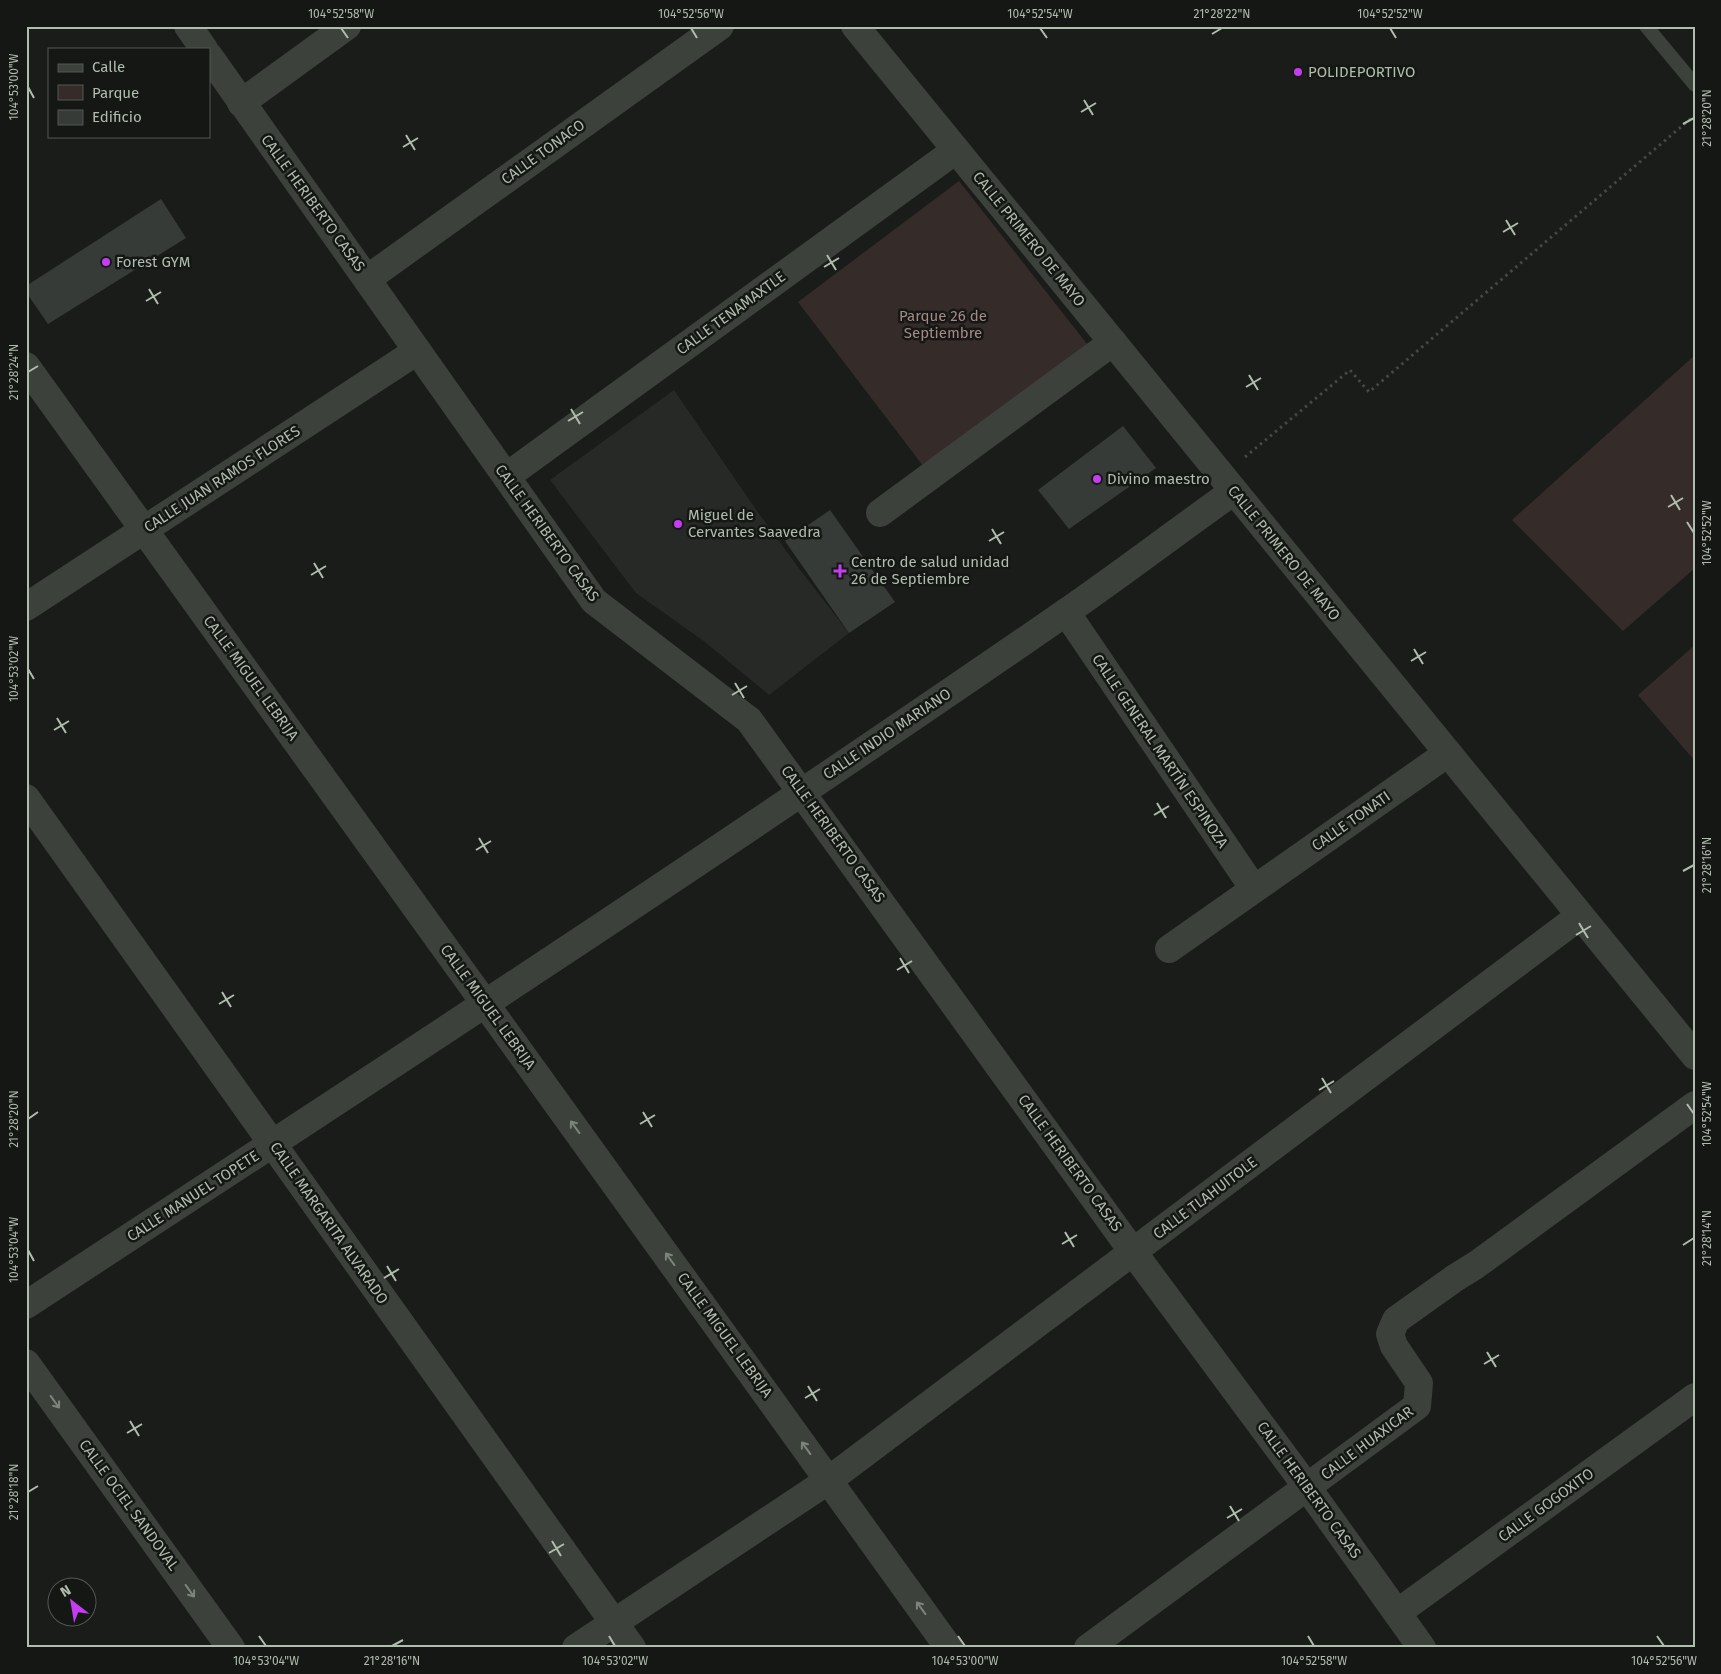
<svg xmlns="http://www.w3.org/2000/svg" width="1721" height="1674" viewBox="0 0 1721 1674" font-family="'Fira Sans',sans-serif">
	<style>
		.built { fill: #262926 }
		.green { fill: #352c2a }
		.building { fill: #373b37 }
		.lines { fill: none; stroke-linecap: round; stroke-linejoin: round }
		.path { stroke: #434841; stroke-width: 3; stroke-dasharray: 2.5 4; stroke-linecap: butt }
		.lane { stroke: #3c413b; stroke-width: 14 }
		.street { stroke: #3c413b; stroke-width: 28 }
		.oneway { stroke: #7c857a }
		.ticks { fill: none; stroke: #b0bcad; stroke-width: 2 }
		.poi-dot { fill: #c43df1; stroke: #151715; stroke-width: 2 }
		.labels { text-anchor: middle; stroke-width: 5; stroke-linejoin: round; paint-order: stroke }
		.poi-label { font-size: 15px; fill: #b0bcad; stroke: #151715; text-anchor: start }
		.street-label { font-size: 15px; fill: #b0bcad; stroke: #151715 }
		.park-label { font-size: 15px; fill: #a68984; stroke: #151715 }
		.neatline { fill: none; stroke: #b0bcad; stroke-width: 2 }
		.ticks-label { font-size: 12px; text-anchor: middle; fill: #b0bcad }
	</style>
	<rect width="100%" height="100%" fill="#1a1c1a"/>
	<!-- built -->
	<path class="built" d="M 674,390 L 757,511 L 798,567 L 849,633 L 769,695 L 705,642 L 636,593 L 550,480 Z"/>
	<!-- green -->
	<g class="green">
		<path d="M 959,181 L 1091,349 L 927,471 L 798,302 Z"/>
		<path d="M 1695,355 L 1695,568 L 1623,631 L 1512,520 Z"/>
		<path d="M 1695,645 L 1695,761 L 1638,695 Z"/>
	</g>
	<!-- building -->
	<g class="building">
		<path d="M 161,199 L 186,238 L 48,324 L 26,292 L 26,286 Z"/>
		<path d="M 1123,426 L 1156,468 L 1069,529 L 1038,490 Z"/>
		<path d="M 830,510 L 895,602 L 849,633 L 785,541 Z"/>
	</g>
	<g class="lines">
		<!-- path -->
		<path class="path" d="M 1245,457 L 1350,370 L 1369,392 L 1695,115"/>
		<!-- lane -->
		<path class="lane" d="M 1646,26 L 1695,85"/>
		<!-- street -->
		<g class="street">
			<path d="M 188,26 L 204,49"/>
			<path d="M 855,26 L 1695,1056"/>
			<path d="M 209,56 L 594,601 L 749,720 L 1133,1252 L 1307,1487 L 1422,1648"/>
			<path d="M 241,103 L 347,26"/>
			<path d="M 367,279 L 720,26"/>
			<path d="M 26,366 L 949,1648"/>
			<path d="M 507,476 L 956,150"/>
			<path d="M 880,513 L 1113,342"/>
			<path d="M 26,607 L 417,351"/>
			<path d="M 1066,612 L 1254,889"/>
			<path d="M 26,798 L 632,1648"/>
			<path d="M 1169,949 L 1448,753"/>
			<path d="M 26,1305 C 373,1078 720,851 1062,615 C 1120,575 1176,532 1234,491"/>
			<path d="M 26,1363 L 231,1648"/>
			<path d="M 1397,1613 L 1695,1397"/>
			<path d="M 576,1648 L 829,1480 L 1580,916"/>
			<path d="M 1088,1648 L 1417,1406 L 1419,1383 L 1394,1346 L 1390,1334 L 1396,1320 L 1455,1278 L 1476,1265 L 1695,1105"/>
		</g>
	</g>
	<!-- one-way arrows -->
	<defs><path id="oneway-shaft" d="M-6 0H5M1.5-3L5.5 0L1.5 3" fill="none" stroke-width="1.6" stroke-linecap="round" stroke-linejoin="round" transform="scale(1.25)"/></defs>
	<g class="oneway">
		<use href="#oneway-shaft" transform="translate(575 1127) rotate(-126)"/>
		<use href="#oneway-shaft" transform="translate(670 1259) rotate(-126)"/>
		<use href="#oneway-shaft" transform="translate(55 1402) rotate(54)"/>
		<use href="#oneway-shaft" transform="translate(806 1448) rotate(-126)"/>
		<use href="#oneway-shaft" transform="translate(190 1591) rotate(54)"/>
		<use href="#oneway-shaft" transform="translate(921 1608) rotate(-126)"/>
	</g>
	<!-- ticks -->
	<path class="ticks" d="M 341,28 L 348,38M 691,28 L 697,38M 1040,28 L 1047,38M 1390,28 L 1396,38M 1212,34 L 1222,28M 28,87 L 34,98M 1084,100 L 1093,115M 1081,112 L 1096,103M 1683,124 L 1694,118M 406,135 L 415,150M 403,147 L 418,138M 1506,220 L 1515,235M 1503,232 L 1518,223M 827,255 L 836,270M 824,267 L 839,258M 149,289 L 158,304M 146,301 L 161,292M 28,372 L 38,366M 1249,375 L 1258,390M 1246,387 L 1261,378M 571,409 L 580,424M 568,421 L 583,412M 1671,495 L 1680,510M 1668,507 L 1683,498M 1687,522 L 1694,533M 992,529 L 1001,544M 989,541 L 1004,532M 314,563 L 323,578M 311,575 L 326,566M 1414,649 L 1423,664M 1411,661 L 1426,652M 28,669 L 34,679M 735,683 L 744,698M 732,695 L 747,686M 57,718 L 66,733M 54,730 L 69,721M 1157,803 L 1166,818M 1154,815 L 1169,806M 479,838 L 488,853M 476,850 L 491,841M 1683,871 L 1694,865M 1579,923 L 1588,938M 1576,935 L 1591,926M 900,958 L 909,973M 897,970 L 912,961M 222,992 L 231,1007M 219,1004 L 234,995M 1322,1078 L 1331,1093M 1319,1090 L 1334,1081M 1687,1104 L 1694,1114M 643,1112 L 652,1127M 28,1119 L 38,1112M 640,1124 L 655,1115M 1065,1232 L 1074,1247M 1062,1244 L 1077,1235M 1683,1245 L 1694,1238M 28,1250 L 34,1261M 387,1266 L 396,1281M 384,1278 L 399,1269M 1487,1352 L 1496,1367M 1484,1364 L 1499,1355M 808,1386 L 817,1401M 805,1398 L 820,1389M 130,1421 L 139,1436M 127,1433 L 142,1424M 28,1492 L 38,1486M 1230,1506 L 1239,1521M 1227,1518 L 1242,1509M 552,1541 L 561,1556M 549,1553 L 564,1544M 259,1636 L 266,1646M 609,1636 L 615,1646M 958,1636 L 965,1646M 1308,1636 L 1314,1646M 1657,1636 L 1664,1646M 392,1646 L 403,1640"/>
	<!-- markers -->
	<g class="poi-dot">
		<circle cx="1298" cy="72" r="5"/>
		<circle cx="106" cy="262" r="5"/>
		<circle cx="1097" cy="479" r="5"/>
		<circle cx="678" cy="524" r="5"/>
		<path d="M837.5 563.5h5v5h5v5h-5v5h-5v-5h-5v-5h5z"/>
	</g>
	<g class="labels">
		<!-- poi labels -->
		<g class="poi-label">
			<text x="1308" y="77">POLIDEPORTIVO</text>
			<text x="116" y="267">Forest GYM</text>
			<text x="1107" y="484">Divino maestro</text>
			<text x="688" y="520">Miguel de<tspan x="688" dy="17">Cervantes Saavedra</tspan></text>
			<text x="851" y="567">Centro de salud unidad<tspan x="851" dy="17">26 de Septiembre</tspan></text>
		</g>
		<!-- street labels -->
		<g class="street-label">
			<text transform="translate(543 152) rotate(-36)" y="5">CALLE TONACO</text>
			<text transform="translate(313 203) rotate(54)" y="5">CALLE HERIBERTO CASAS</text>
			<text transform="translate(1029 239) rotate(51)" y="5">CALLE PRIMERO DE MAYO</text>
			<text transform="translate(731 313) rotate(-36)" y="5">CALLE TENAMAXTLE</text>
			<text transform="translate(222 479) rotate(-33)" y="5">CALLE JUAN RAMOS FLORES</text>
			<text transform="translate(547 533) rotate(54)" y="5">CALLE HERIBERTO CASAS</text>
			<text transform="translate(1284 553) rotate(51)" y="5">CALLE PRIMERO DE MAYO</text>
			<text transform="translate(251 678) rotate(54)" y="5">CALLE MIGUEL LEBRIJA</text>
			<text transform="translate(887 734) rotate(-34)" y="5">CALLE INDIO MARIANO</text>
			<text transform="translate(1160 751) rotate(56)" y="5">CALLE GENERAL MARTÍN ESPINOZA</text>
			<text transform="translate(1351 821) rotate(-35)" y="5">CALLE TONATI</text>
			<text transform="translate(833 834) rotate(54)" y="5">CALLE HERIBERTO CASAS</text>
			<text transform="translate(488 1007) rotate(54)" y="5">CALLE MIGUEL LEBRIJA</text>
			<text transform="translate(1070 1163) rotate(54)" y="5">CALLE HERIBERTO CASAS</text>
			<text transform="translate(193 1196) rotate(-33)" y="5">CALLE MANUEL TOPETE</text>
			<text transform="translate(1205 1198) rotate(-37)" y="5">CALLE TLAHUITOLE</text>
			<text transform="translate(329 1223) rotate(55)" y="5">CALLE MARGARITA ALVARADO</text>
			<text transform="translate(725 1335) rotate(54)" y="5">CALLE MIGUEL LEBRIJA</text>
			<text transform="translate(1367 1443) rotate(-37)" y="5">CALLE HUAXICAR</text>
			<text transform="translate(1309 1490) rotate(54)" y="5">CALLE HERIBERTO CASAS</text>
			<text transform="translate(129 1505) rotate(54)" y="5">CALLE OCIEL SANDOVAL</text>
			<text transform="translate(1546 1505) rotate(-36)" y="5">CALLE GOGOXITO</text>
		</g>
		<!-- park labels -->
		<g class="park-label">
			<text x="943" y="321">Parque 26 de<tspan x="943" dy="17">Septiembre</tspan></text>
		</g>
	</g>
	<!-- border -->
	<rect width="1721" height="1674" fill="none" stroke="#151715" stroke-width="55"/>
	<!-- legend -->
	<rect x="48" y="48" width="162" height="90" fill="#151715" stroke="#535952"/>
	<rect x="58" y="64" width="25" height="8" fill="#3c413b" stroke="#535952"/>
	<text x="92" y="72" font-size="15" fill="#b0bcad">Calle</text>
	<rect x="58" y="85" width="25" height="15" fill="#352c2a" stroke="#535952"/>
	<text x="92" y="98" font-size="15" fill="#b0bcad">Parque</text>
	<rect x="58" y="110" width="25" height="15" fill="#373b37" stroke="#535952"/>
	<text x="92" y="122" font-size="15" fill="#b0bcad">Edificio</text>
	<!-- north arrow -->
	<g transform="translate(72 1602) rotate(329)"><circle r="24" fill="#151715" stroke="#535952"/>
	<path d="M0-4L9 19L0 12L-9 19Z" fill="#c43df1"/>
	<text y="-8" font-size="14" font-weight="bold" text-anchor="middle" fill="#b0bcad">N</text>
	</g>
	<rect x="28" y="28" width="1666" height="1618" class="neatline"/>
	<g class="ticks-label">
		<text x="341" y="18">104°52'58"W</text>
		<text x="691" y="18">104°52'56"W</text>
		<text x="1040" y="18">104°52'54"W</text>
		<text x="1222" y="18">21°28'22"N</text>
		<text x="1390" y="18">104°52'52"W</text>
		<text transform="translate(14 87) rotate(-90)" y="4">104°53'00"W</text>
		<text transform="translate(1707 118) rotate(-90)" y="4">21°28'20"N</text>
		<text transform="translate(14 372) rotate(-90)" y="4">21°28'24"N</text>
		<text transform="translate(1707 533) rotate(-90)" y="4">104°52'52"W</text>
		<text transform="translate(14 669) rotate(-90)" y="4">104°53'02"W</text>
		<text transform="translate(1707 865) rotate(-90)" y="4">21°28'16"N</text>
		<text transform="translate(1707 1114) rotate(-90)" y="4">104°52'54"W</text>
		<text transform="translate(14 1119) rotate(-90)" y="4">21°28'20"N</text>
		<text transform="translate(1707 1238) rotate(-90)" y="4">21°28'14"N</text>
		<text transform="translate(14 1250) rotate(-90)" y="4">104°53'04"W</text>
		<text transform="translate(14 1492) rotate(-90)" y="4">21°28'18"N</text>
		<text x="266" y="1665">104°53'04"W</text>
		<text x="392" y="1665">21°28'16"N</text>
		<text x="615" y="1665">104°53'02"W</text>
		<text x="965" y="1665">104°53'00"W</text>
		<text x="1314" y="1665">104°52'58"W</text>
		<text x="1664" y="1665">104°52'56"W</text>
	</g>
</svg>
